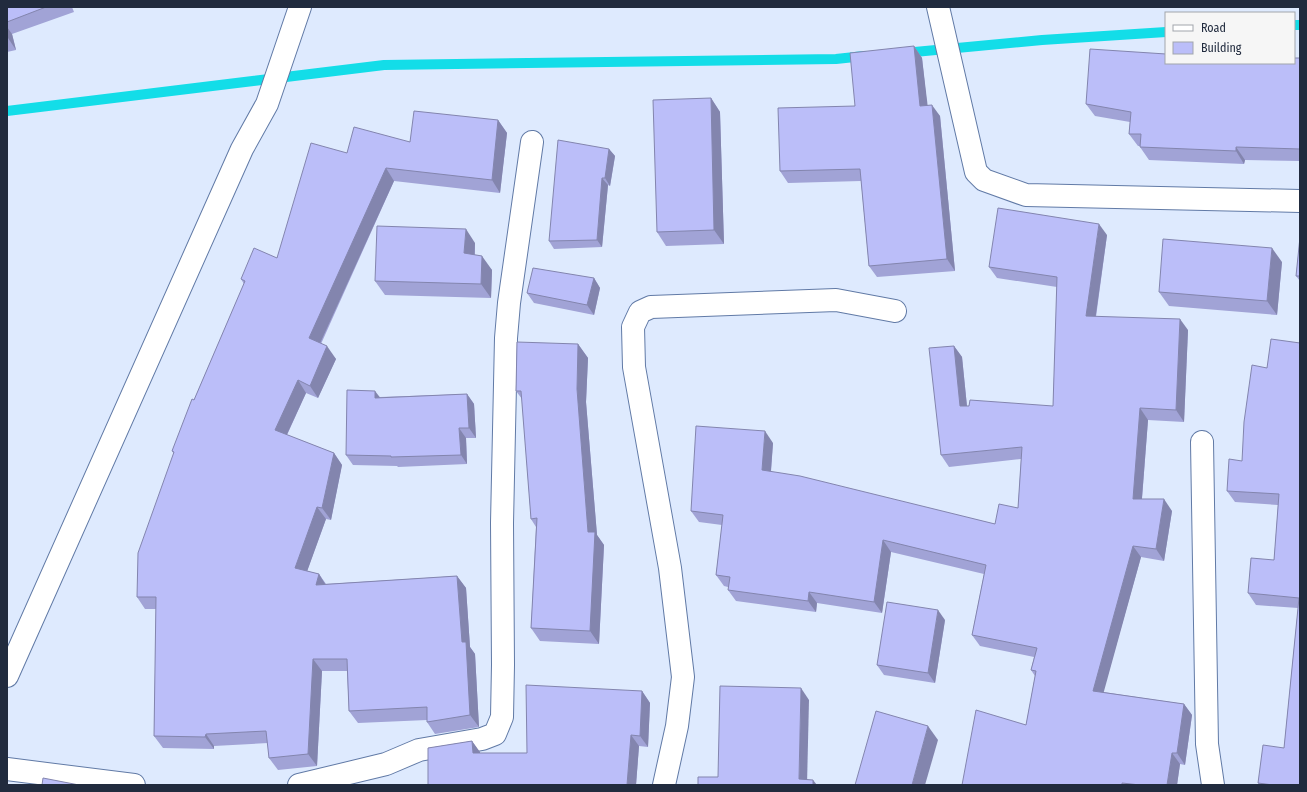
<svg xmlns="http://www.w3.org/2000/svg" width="1307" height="792" viewBox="0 0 1307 792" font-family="'Fira Sans Condensed',sans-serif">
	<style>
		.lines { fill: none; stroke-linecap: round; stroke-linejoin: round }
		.stream { stroke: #13dde8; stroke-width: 10 }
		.street-casing { stroke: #617aa6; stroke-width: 24 }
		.secondary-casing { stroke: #617aa6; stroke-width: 24 }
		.street { stroke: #fff; stroke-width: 22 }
		.secondary { stroke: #fff; stroke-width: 22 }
		.wall { fill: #a1a3d6 }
		.shaded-wall { fill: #8385ae }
		.building { fill: #bbbef9; stroke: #8385ae }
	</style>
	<rect width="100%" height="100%" fill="#deeafe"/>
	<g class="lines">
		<!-- stream -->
		<g class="stream">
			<path d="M 1294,25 L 1300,25"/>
			<path d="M 904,53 L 1042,40 L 1166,32"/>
			<path d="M 7,111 L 384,65 L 836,59 L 864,56"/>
		</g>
		<!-- street casing -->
		<g class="street-casing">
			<g id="street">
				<path d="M 938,7 L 976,172 L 984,180 L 1026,195 L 1300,201"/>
				<path d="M 1202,442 L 1207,744 L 1213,785"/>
				<path d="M 7,769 L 134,785"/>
				<path d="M 299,785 L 386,764 L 419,750 L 482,739 L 495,734 L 502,717 L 503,665 L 502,523 L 506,338 L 509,303 L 532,142"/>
				<path d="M 664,785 L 677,726 L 683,677 L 670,568 L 634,367 L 633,327 L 640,312 L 651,307 L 836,300 L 895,311"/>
			</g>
		</g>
		<!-- secondary casing -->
		<g class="secondary-casing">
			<path id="secondary" d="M 7,676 L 242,149 L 267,104 L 300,7"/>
		</g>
		<!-- street -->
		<use href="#street" class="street"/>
		<!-- secondary -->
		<use href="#secondary" class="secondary"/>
	</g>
	<!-- wall -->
	<g class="wall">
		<path d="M 7,7 L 72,7 L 74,12 L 12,34 L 16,50 L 7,52 Z"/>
		<path d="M 914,46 L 922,58 L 927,105 L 940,116 L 955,271 L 877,277 L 869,266 L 861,181 L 788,183 L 780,171 L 855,106 Z"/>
		<path d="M 1300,58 L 1300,161 L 1245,160 L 1244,164 L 1149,160 L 1140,147 L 1140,146 L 1138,146 L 1129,134 L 1130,122 L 1095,116 L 1086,104 L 1166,63 Z"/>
		<path d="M 711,98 L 720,112 L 724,244 L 666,246 L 657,232 Z"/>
		<path d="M 498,120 L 507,133 L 500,193 L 394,181 L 321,344 L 336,359 L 318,398 L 306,393 L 287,435 L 334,453 L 342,465 L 331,520 L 326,519 L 307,571 L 319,574 L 326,584 L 457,576 L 466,588 L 470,647 L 475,654 L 479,727 L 435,734 L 427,722 L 427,720 L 358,723 L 349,711 L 347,671 L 322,671 L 317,766 L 278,770 L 269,758 L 268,743 L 214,746 L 214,749 L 163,748 L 154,736 L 156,609 L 145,609 L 137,597 L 174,454 L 172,451 L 194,400 L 244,284 L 241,279 L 277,258 L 347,153 L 410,142 Z"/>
		<path d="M 609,149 L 615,156 L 610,186 L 608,185 L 602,247 L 554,249 L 549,241 Z"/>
		<path d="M 1107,235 L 1096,317 L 1188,330 L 1184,422 L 1148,420 L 1142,499 L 1172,511 L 1164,561 L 1141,557 L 1103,692 L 1184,704 L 1192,715 L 1185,765 L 1180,764 L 1177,785 L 962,785 L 1026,725 L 1035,676 L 1031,670 L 1034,657 L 980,646 L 972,635 L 984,574 L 891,552 L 882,613 L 817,603 L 816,612 L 736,601 L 728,590 L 728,587 L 724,586 L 716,575 L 722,525 L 699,522 L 691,511 L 773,443 L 771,472 L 995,524 L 1018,508 L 1021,459 L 949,467 L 941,455 L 954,346 L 962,357 L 967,406 L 1053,406 L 1057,287 L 997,278 L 989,267 Z"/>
		<path d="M 1300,237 L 1300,281 L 1296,276 Z"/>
		<path d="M 475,243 L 475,255 L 492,270 L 491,298 L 385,295 L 375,281 Z"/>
		<path d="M 1282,262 L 1277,315 L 1169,306 L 1159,292 Z"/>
		<path d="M 594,278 L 600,288 L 594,315 L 534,303 L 527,293 Z"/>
		<path d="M 1300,343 L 1300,785 L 1259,785 L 1258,783 L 1284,748 L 1298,608 L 1256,605 L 1248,593 L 1274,560 L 1278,505 L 1235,502 L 1227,491 L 1242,461 L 1267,368 Z"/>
		<path d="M 578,344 L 588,358 L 586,402 L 597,535 L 604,545 L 599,644 L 540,641 L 531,628 L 536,527 L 531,519 L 522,399 L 516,391 Z"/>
		<path d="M 467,394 L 474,404 L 476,438 L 466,438 L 467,464 L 398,467 L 397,466 L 353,465 L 346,455 L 380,397 Z"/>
		<path d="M 945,620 L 935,683 L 884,675 L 877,665 Z"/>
		<path d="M 642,691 L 650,703 L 648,747 L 639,746 L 636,785 L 428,748 L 472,741 L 480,753 L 527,753 Z"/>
	</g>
	<!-- shaded-wall -->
	<g class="shaded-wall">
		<path d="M 7,27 L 12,34 L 16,50 L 8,38 L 7,34 Z"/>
		<path d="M 914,46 L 922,58 L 929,117 L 920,106 Z"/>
		<path d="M 711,98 L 720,112 L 724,244 L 714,230 Z"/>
		<path d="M 932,105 L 940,116 L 955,271 L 947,259 Z"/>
		<path d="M 498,120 L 507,133 L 500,193 L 492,180 Z"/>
		<path d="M 1236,147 L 1245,160 L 1244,164 L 1236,151 Z"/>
		<path d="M 609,149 L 615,156 L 610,186 L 605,178 Z"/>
		<path d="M 386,168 L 394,181 L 317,350 L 309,338 Z"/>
		<path d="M 602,178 L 608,185 L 602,247 L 597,240 Z"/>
		<path d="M 1099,224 L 1107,235 L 1094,328 L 1086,316 Z"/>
		<path d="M 466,229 L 475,243 L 474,267 L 464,253 Z"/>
		<path d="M 1272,248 L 1282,262 L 1277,315 L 1267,301 Z"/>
		<path d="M 482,256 L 492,270 L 491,298 L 481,284 Z"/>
		<path d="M 594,278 L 600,288 L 594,315 L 587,305 Z"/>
		<path d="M 1180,319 L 1188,330 L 1184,422 L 1176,410 Z"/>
		<path d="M 578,344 L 588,358 L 586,402 L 597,535 L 604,545 L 599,644 L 590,631 L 588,532 L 577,389 Z"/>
		<path d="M 327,346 L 336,359 L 318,398 L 310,386 Z"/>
		<path d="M 954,346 L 962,357 L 968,417 L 960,406 Z"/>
		<path d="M 298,380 L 306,393 L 283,443 L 275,430 Z"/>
		<path d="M 375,391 L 382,400 L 375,398 Z"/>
		<path d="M 467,394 L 474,404 L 476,438 L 469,428 Z"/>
		<path d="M 1140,408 L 1148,420 L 1141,510 L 1133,499 Z"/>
		<path d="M 459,428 L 466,438 L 467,464 L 461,455 Z"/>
		<path d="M 765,431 L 773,443 L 770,482 L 762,470 Z"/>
		<path d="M 334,453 L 342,465 L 331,520 L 322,508 Z"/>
		<path d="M 1164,499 L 1172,511 L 1164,561 L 1156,549 Z"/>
		<path d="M 317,507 L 326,519 L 304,580 L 295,568 Z"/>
		<path d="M 883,540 L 891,552 L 882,613 L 874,602 Z"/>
		<path d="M 1133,546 L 1141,557 L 1101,702 L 1093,691 Z"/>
		<path d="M 319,574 L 327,587 L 316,585 Z"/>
		<path d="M 457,576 L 466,588 L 470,647 L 475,654 L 479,727 L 470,715 L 462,642 Z"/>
		<path d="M 809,592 L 817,603 L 816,612 L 808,601 Z"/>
		<path d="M 938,610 L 945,620 L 935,683 L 928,673 Z"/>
		<path d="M 313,659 L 322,671 L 317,766 L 308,754 Z"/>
		<path d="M 801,688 L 809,700 L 807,785 L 799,779 Z"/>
		<path d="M 642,691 L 650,703 L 648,747 L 640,736 Z"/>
		<path d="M 1184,704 L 1192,715 L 1185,765 L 1177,753 Z"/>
		<path d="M 928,726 L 938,740 L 925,785 L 912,785 Z"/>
		<path d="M 206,734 L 214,746 L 214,749 L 205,737 Z"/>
		<path d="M 631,735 L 639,746 L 636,785 L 627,785 Z"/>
		<path d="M 472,741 L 480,752 L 481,764 L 473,753 Z"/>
		<path d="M 1172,753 L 1180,764 L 1177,785 L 1167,785 Z"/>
		<path d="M 813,780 L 817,785 L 813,785 Z"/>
	</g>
	<!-- building -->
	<g class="building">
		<path d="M 7,7 L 46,7 L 7,22 Z"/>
		<path d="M 914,46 L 920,106 L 932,105 L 947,259 L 869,266 L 860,169 L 780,171 L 778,108 L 855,106 L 850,53 Z"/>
		<path d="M 1090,49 L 1166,54 L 1166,63 L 1294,63 L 1294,58 L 1300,58 L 1300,149 L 1236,147 L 1236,151 L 1140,147 L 1141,134 L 1129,134 L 1131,112 L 1086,104 Z"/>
		<path d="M 711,98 L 714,230 L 657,232 L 653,100 Z"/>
		<path d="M 414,111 L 498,120 L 492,180 L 386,168 L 309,338 L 327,346 L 310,386 L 298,380 L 275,430 L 334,453 L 322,508 L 317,507 L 295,568 L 319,574 L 316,585 L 457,576 L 462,642 L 466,642 L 470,715 L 427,722 L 427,707 L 349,711 L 347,659 L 313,659 L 308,754 L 269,758 L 266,731 L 206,734 L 205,737 L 154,736 L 156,597 L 137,597 L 138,553 L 174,452 L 172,451 L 192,399 L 194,400 L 245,281 L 241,279 L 254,248 L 277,258 L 311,143 L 347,153 L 354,127 L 410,142 Z"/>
		<path d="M 558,140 L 609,149 L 605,178 L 602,178 L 597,240 L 549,241 Z"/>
		<path d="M 998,208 L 1099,224 L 1086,316 L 1180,319 L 1176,410 L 1140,408 L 1133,499 L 1164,499 L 1156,549 L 1133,546 L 1093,691 L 1184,704 L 1177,753 L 1172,753 L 1167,785 L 1140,785 L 1122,783 L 1122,785 L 962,785 L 976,710 L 1026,725 L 1036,671 L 1031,670 L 1037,648 L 972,635 L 986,565 L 883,540 L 874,602 L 809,592 L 808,601 L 728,590 L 730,577 L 716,575 L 723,515 L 691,511 L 696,426 L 765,431 L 762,470 L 800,476 L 995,524 L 999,504 L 1018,508 L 1022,447 L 941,455 L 929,348 L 954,346 L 960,406 L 969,406 L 970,400 L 1053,406 L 1057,277 L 989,267 Z"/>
		<path d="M 377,226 L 466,229 L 464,253 L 482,256 L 481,284 L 375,281 Z"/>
		<path d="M 1300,237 L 1300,276 L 1296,276 Z"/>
		<path d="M 1163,239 L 1272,248 L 1267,301 L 1159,292 Z"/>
		<path d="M 533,268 L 594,278 L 587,305 L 527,293 Z"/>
		<path d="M 1271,339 L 1300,343 L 1300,785 L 1273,785 L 1258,783 L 1263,745 L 1284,748 L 1299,598 L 1248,593 L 1251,558 L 1274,560 L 1279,494 L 1227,491 L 1229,459 L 1242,461 L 1244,422 L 1252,365 L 1267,368 Z"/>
		<path d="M 517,342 L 578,344 L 577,389 L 588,532 L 595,532 L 590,631 L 531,628 L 537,518 L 531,519 L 521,391 L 516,391 Z"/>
		<path d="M 347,390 L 375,391 L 375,398 L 467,394 L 469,428 L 459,428 L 461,455 L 391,457 L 391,456 L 346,455 Z"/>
		<path d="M 887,602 L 938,610 L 928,673 L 877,665 Z"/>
		<path d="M 526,685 L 642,691 L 640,736 L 631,735 L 627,785 L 428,785 L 428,748 L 472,741 L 473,753 L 527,753 Z"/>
		<path d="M 720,686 L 801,688 L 799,779 L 813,780 L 813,785 L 698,785 L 698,777 L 718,777 Z"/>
		<path d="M 876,711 L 928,726 L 912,785 L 855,785 Z"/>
		<path d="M 43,778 L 79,785 L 42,785 Z"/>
	</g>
	<!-- border -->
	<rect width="1307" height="792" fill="none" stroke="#212b3e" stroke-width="16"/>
	<!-- legend -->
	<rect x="1165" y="12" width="130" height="52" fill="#f6f6f6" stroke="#a1a5ac"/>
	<rect x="1173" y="25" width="20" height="6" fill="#ffffff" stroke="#a1a5ac"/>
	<text x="1201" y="32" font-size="12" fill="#212b3e">Road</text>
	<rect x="1173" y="42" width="20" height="12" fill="#bbbef9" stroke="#a1a5ac"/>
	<text x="1201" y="52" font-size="12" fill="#212b3e">Building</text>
</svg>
